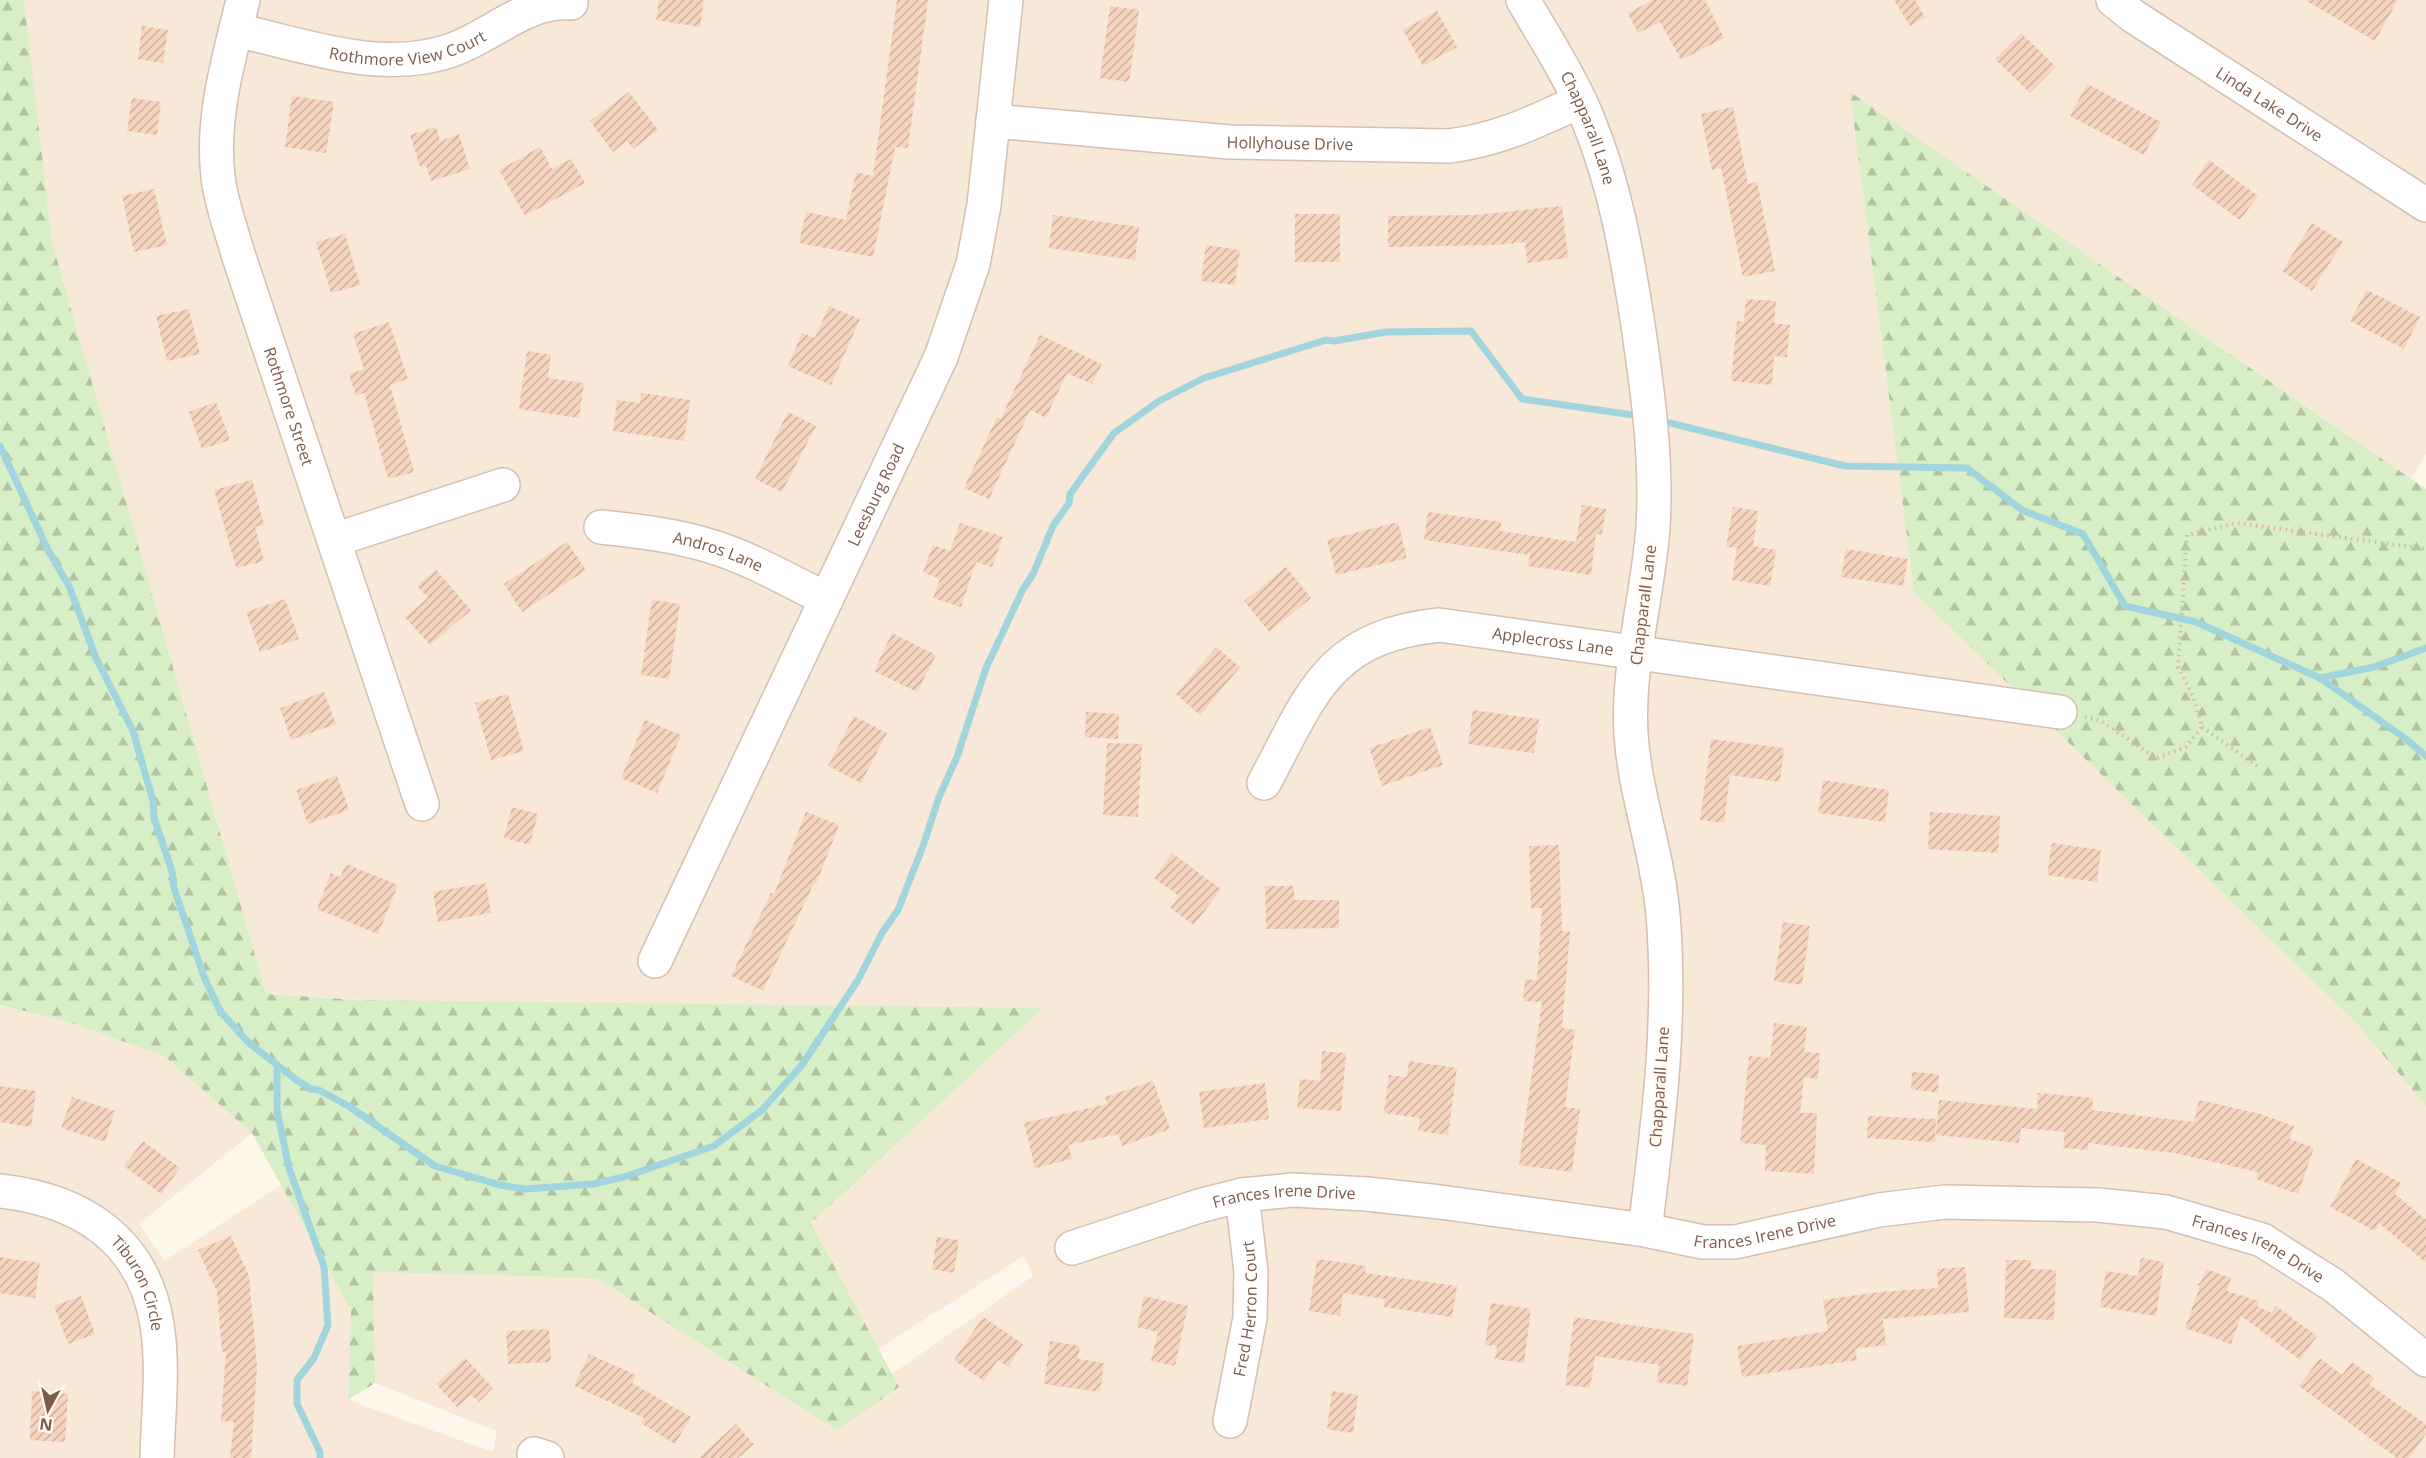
<svg xmlns="http://www.w3.org/2000/svg" width="2426" height="1458" viewBox="0 0 2426 1458" font-family="'Open Sans',sans-serif">
	<style>
		.residential { fill: #f7e8d8 }
		.forest { fill: url(#forest-firs) }
		.lines { fill: none; stroke-linecap: round; stroke-linejoin: round }
		.stream { stroke: #a1d5dd; stroke-width: 7 }
		.building { fill: url(#building-hatch) }
		.minor-casing { stroke: #d5bfb1; stroke-width: 36 }
		.path { stroke: #dcb7a1; stroke-width: 4; stroke-dasharray: 1.5 4.5; stroke-linecap: butt }
		.minor { stroke: #fff; stroke-width: 33 }
		.labels { text-anchor: middle; stroke-width: 5; stroke-linejoin: round; paint-order: stroke }
		.street-label { font-size: 16px; fill: #7c5b4a; stroke: #fffaf2 }
	</style>
	<defs>
		<pattern id="forest-firs" width="22" height="20" patternUnits="userSpaceOnUse" patternTransform="scale(1.5)"><rect width="22" height="20" fill="#d7eec6"/><path d="M5 1l3.5 6h-7zM16 11l3.5 6h-7z" fill="#b3c4a3"/></pattern>
		<pattern id="building-hatch" width="6" height="6" patternUnits="userSpaceOnUse" patternTransform="scale(1.5)"><rect width="6" height="6" fill="#f6d4bf"/><path d="M-1 1l2-2M0 6l6-6M5 7l2-2" fill="none" stroke="#ccaf9d"/></pattern>
	</defs>
	<rect width="100%" height="100%" fill="#fef6ea"/>
	<!-- residential -->
	<path class="residential" d="M 24,0 L 2426,0 L 2426,454 L 2411,478 L 1850,93 L 1914,592 L 2358,1025 L 2426,1106 L 2426,1458 L 0,1458 L 0,1005 L 66,1021 L 164,1056 L 252,1133 L 139,1224 L 164,1261 L 281,1185 L 351,1310 L 348,1400 L 493,1452 L 497,1431 L 375,1383 L 372,1272 L 596,1278 L 837,1430 L 892,1374 L 1033,1276 L 1024,1256 L 878,1349 L 811,1223 L 1042,1009 L 404,1002 L 266,994 L 52,242 Z"/>
	<!-- forest -->
	<g class="forest">
		<path d="M 0,0 L 24,0 L 52,242 L 266,994 L 359,1000 L 1043,1008 L 811,1223 L 899,1387 L 837,1430 L 596,1278 L 373,1272 L 375,1383 L 348,1400 L 351,1310 L 252,1133 L 164,1056 L 66,1021 L 0,1005 Z"/>
		<path d="M 1850,92 L 2426,489 L 2426,1106 L 2358,1025 L 1914,592 Z"/>
	</g>
	<g class="lines">
		<!-- stream -->
		<g class="stream">
			<path d="M 1670,423 L 1845,466 L 1967,468 L 2022,510 L 2083,534 L 2125,606 L 2196,622 L 2320,678 L 2406,739 L 2426,756"/>
			<path d="M 0,446 L 48,550 L 69,586 L 96,658 L 133,731 L 153,801 L 154,818 L 172,871 L 174,888 L 204,977 L 220,1011 L 249,1043 L 295,1079 L 311,1089 L 319,1090 L 350,1107 L 435,1166 L 500,1185 L 525,1189 L 593,1184 L 624,1177 L 714,1146 L 762,1110 L 802,1065 L 858,980 L 882,933 L 898,910 L 923,846 L 939,797 L 957,757 L 986,668 L 1023,589 L 1033,574 L 1053,526 L 1069,503 L 1070,494 L 1114,433 L 1159,401 L 1204,378 L 1326,340 L 1334,341 L 1386,332 L 1471,331 L 1522,399 L 1633,415"/>
			<path d="M 2320,678 L 2374,667 L 2426,648"/>
			<path d="M 277,1065 L 277,1110 L 289,1168 L 324,1267 L 328,1325 L 314,1358 L 297,1380 L 297,1404 L 320,1452 L 320,1458"/>
		</g>
	</g>
	<!-- building -->
	<g class="building">
		<path d="M 659,0 L 704,0 L 700,27 L 656,20 Z"/>
		<path d="M 897,0 L 928,0 L 908,148 L 895,147 L 873,257 L 799,243 L 806,212 L 846,220 L 856,172 L 873,176 Z"/>
		<path d="M 1653,0 L 1705,0 L 1724,38 L 1681,60 L 1660,22 L 1638,33 L 1628,13 Z"/>
		<path d="M 1894,0 L 1915,0 L 1925,17 L 1910,26 Z"/>
		<path d="M 2305,0 L 2398,0 L 2375,41 Z"/>
		<path d="M 1110,6 L 1139,10 L 1129,82 L 1100,78 Z"/>
		<path d="M 1437,11 L 1457,47 L 1423,66 L 1403,30 Z"/>
		<path d="M 142,26 L 168,30 L 163,63 L 138,59 Z"/>
		<path d="M 2021,33 L 2056,67 L 2030,93 L 1995,59 Z"/>
		<path d="M 2087,84 L 2161,122 L 2144,155 L 2070,116 Z"/>
		<path d="M 629,92 L 658,130 L 633,149 L 627,141 L 613,152 L 590,121 Z"/>
		<path d="M 292,96 L 334,102 L 326,153 L 285,147 Z"/>
		<path d="M 132,98 L 161,102 L 157,135 L 127,131 Z"/>
		<path d="M 1733,107 L 1748,184 L 1757,182 L 1775,271 L 1743,277 L 1721,168 L 1712,170 L 1701,114 Z"/>
		<path d="M 436,127 L 440,141 L 459,134 L 470,169 L 431,181 L 426,165 L 420,167 L 410,135 Z"/>
		<path d="M 540,147 L 552,169 L 571,159 L 585,183 L 525,216 L 499,170 Z"/>
		<path d="M 2209,160 L 2258,196 L 2240,220 L 2192,185 Z"/>
		<path d="M 154,189 L 167,245 L 134,252 L 122,196 Z"/>
		<path d="M 1562,206 L 1568,258 L 1527,263 L 1525,242 L 1496,245 L 1388,247 L 1388,216 L 1475,215 Z"/>
		<rect x="1295" y="214" width="45" height="48"/>
		<path d="M 1053,215 L 1139,227 L 1135,260 L 1049,248 Z"/>
		<path d="M 2312,223 L 2343,242 L 2312,291 L 2282,271 Z"/>
		<path d="M 345,234 L 360,285 L 331,293 L 316,242 Z"/>
		<path d="M 1206,245 L 1240,250 L 1235,285 L 1201,281 Z"/>
		<path d="M 2367,290 L 2420,317 L 2404,349 L 2350,321 Z"/>
		<path d="M 1746,299 L 1776,301 L 1774,323 L 1790,325 L 1787,357 L 1774,356 L 1772,385 L 1731,381 L 1737,321 L 1744,322 Z"/>
		<path d="M 829,306 L 860,319 L 831,385 L 788,366 L 802,333 L 815,338 Z"/>
		<path d="M 189,309 L 200,354 L 167,361 L 156,316 Z"/>
		<path d="M 389,322 L 408,379 L 390,385 L 414,472 L 388,479 L 364,393 L 356,396 L 349,374 L 364,369 L 353,334 Z"/>
		<path d="M 1040,335 L 1102,364 L 1092,384 L 1067,373 L 1046,418 L 1030,410 L 989,499 L 964,488 L 997,417 L 1001,418 Z"/>
		<path d="M 527,351 L 551,355 L 548,378 L 584,383 L 579,418 L 519,409 Z"/>
		<path d="M 641,393 L 690,400 L 684,441 L 613,431 L 617,400 L 640,403 Z"/>
		<path d="M 216,402 L 230,440 L 202,449 L 189,412 Z"/>
		<path d="M 788,412 L 816,426 L 782,492 L 755,479 Z"/>
		<path d="M 252,480 L 264,525 L 255,527 L 264,561 L 236,568 L 214,490 Z"/>
		<path d="M 1582,505 L 1606,509 L 1602,534 L 1596,534 L 1591,575 L 1528,566 L 1530,555 L 1424,540 L 1428,512 L 1501,522 L 1500,531 L 1576,542 Z"/>
		<path d="M 1733,507 L 1758,511 L 1753,546 L 1776,550 L 1770,586 L 1732,580 L 1737,548 L 1726,547 Z"/>
		<path d="M 1398,522 L 1407,558 L 1336,575 L 1327,540 Z"/>
		<path d="M 960,523 L 1003,537 L 992,567 L 976,562 L 961,607 L 933,598 L 940,579 L 923,572 L 933,545 L 950,551 Z"/>
		<path d="M 567,542 L 586,570 L 522,612 L 504,584 Z"/>
		<path d="M 1846,549 L 1908,559 L 1903,586 L 1841,577 Z"/>
		<path d="M 1286,567 L 1311,598 L 1269,632 L 1244,601 Z"/>
		<path d="M 436,570 L 471,610 L 430,645 L 405,617 L 428,598 L 417,586 Z"/>
		<path d="M 285,599 L 299,639 L 260,652 L 246,612 Z"/>
		<path d="M 652,600 L 680,604 L 669,679 L 641,675 Z"/>
		<path d="M 892,633 L 936,655 L 917,692 L 874,671 Z"/>
		<path d="M 1216,647 L 1240,667 L 1200,715 L 1176,694 Z"/>
		<path d="M 324,692 L 336,724 L 291,740 L 280,708 Z"/>
		<path d="M 508,694 L 524,751 L 491,760 L 475,703 Z"/>
		<path d="M 1473,710 L 1539,719 L 1534,753 L 1468,744 Z"/>
		<path d="M 1086,712 L 1119,714 L 1118,739 L 1085,737 Z"/>
		<path d="M 854,716 L 887,733 L 861,783 L 828,766 Z"/>
		<path d="M 645,720 L 681,735 L 657,793 L 621,778 Z"/>
		<path d="M 1430,727 L 1443,765 L 1382,786 L 1369,748 Z"/>
		<path d="M 1711,739 L 1784,748 L 1780,782 L 1730,775 L 1724,823 L 1700,820 Z"/>
		<path d="M 1107,743 L 1142,744 L 1138,817 L 1103,815 Z"/>
		<path d="M 337,776 L 349,810 L 308,824 L 296,790 Z"/>
		<path d="M 1823,780 L 1889,790 L 1885,822 L 1818,813 Z"/>
		<path d="M 512,807 L 538,814 L 530,845 L 504,838 Z"/>
		<path d="M 806,812 L 839,825 L 816,884 L 814,883 L 763,991 L 731,976 L 771,893 L 774,894 Z"/>
		<path d="M 1930,812 L 2000,816 L 1998,853 L 1928,849 Z"/>
		<path d="M 2052,843 L 2101,850 L 2097,882 L 2047,875 Z"/>
		<path d="M 1559,845 L 1562,931 L 1570,932 L 1562,1028 L 1575,1030 L 1565,1107 L 1580,1109 L 1572,1172 L 1519,1165 L 1542,1002 L 1523,1001 L 1525,979 L 1537,980 L 1542,908 L 1531,908 L 1529,846 Z"/>
		<path d="M 1172,853 L 1221,889 L 1194,925 L 1170,908 L 1179,896 L 1154,878 Z"/>
		<path d="M 346,864 L 398,885 L 378,934 L 317,909 L 331,873 L 340,877 Z"/>
		<path d="M 486,883 L 491,913 L 438,922 L 433,892 Z"/>
		<path d="M 1265,886 L 1294,886 L 1294,900 L 1339,900 L 1339,928 L 1266,929 Z"/>
		<path d="M 1783,922 L 1810,926 L 1802,985 L 1774,981 Z"/>
		<path d="M 1774,1023 L 1807,1027 L 1804,1052 L 1820,1053 L 1818,1079 L 1804,1077 L 1800,1113 L 1817,1113 L 1814,1174 L 1765,1171 L 1766,1145 L 1740,1143 L 1749,1056 L 1770,1058 Z"/>
		<path d="M 1322,1051 L 1346,1053 L 1341,1111 L 1297,1108 L 1300,1079 L 1320,1081 Z"/>
		<path d="M 1409,1061 L 1457,1068 L 1448,1135 L 1418,1131 L 1420,1118 L 1384,1113 L 1389,1075 L 1407,1077 Z"/>
		<path d="M 1912,1072 L 1939,1074 L 1938,1093 L 1911,1089 Z"/>
		<path d="M 1153,1081 L 1170,1129 L 1122,1146 L 1118,1134 L 1068,1145 L 1072,1159 L 1035,1168 L 1024,1123 L 1107,1104 L 1105,1097 Z"/>
		<path d="M 1265,1083 L 1269,1119 L 1204,1128 L 1199,1092 Z"/>
		<path d="M 0,1086 L 36,1091 L 31,1127 L 0,1122 Z"/>
		<path d="M 2038,1093 L 2093,1098 L 2092,1110 L 2194,1122 L 2199,1100 L 2260,1114 L 2294,1126 L 2290,1139 L 2314,1148 L 2298,1194 L 2256,1179 L 2258,1172 L 2174,1153 L 2088,1143 L 2088,1150 L 2063,1148 L 2065,1132 L 2021,1128 L 2019,1143 L 1936,1135 L 1939,1100 L 2037,1109 Z"/>
		<path d="M 72,1097 L 115,1111 L 105,1142 L 61,1128 Z"/>
		<path d="M 1868,1116 L 1936,1119 L 1935,1142 L 1867,1138 Z"/>
		<path d="M 143,1141 L 180,1168 L 161,1194 L 124,1166 Z"/>
		<path d="M 2356,1159 L 2401,1183 L 2395,1194 L 2426,1220 L 2426,1263 L 2379,1223 L 2375,1231 L 2330,1207 Z"/>
		<path d="M 231,1236 L 249,1276 L 257,1366 L 251,1458 L 230,1458 L 234,1422 L 221,1421 L 226,1351 L 222,1352 L 217,1292 L 198,1250 Z"/>
		<path d="M 937,1237 L 959,1240 L 954,1273 L 932,1269 Z"/>
		<path d="M 0,1257 L 40,1263 L 35,1298 L 0,1293 Z"/>
		<path d="M 2141,1258 L 2164,1262 L 2156,1316 L 2100,1307 L 2106,1271 L 2138,1276 Z"/>
		<path d="M 1317,1259 L 1366,1266 L 1365,1273 L 1457,1286 L 1452,1317 L 1384,1307 L 1385,1299 L 1343,1293 L 1340,1316 L 1309,1311 Z"/>
		<path d="M 2006,1260 L 2031,1260 L 2031,1269 L 2056,1270 L 2054,1320 L 2004,1318 Z"/>
		<path d="M 1965,1267 L 1969,1312 L 1883,1319 L 1886,1345 L 1855,1349 L 1857,1360 L 1742,1377 L 1737,1346 L 1828,1331 L 1823,1300 L 1879,1292 L 1938,1288 L 1937,1269 Z"/>
		<path d="M 2206,1269 L 2231,1278 L 2227,1291 L 2259,1301 L 2257,1306 L 2272,1313 L 2276,1306 L 2317,1336 L 2300,1360 L 2241,1316 L 2231,1344 L 2185,1328 L 2200,1286 L 2197,1285 L 2201,1282 Z"/>
		<path d="M 81,1296 L 95,1334 L 68,1344 L 54,1306 Z"/>
		<path d="M 1144,1296 L 1188,1306 L 1175,1366 L 1151,1361 L 1158,1332 L 1137,1327 Z"/>
		<path d="M 1491,1303 L 1531,1309 L 1524,1363 L 1495,1359 L 1497,1346 L 1485,1345 Z"/>
		<path d="M 983,1317 L 1023,1344 L 1008,1367 L 998,1360 L 984,1381 L 954,1360 Z"/>
		<path d="M 1574,1317 L 1694,1334 L 1687,1386 L 1657,1382 L 1659,1365 L 1595,1356 L 1590,1388 L 1565,1385 Z"/>
		<path d="M 549,1329 L 551,1362 L 508,1364 L 506,1331 Z"/>
		<path d="M 1050,1341 L 1080,1346 L 1078,1359 L 1104,1363 L 1100,1392 L 1044,1384 Z"/>
		<path d="M 589,1354 L 636,1375 L 632,1383 L 691,1417 L 675,1444 L 641,1423 L 644,1418 L 574,1386 Z"/>
		<path d="M 465,1358 L 493,1388 L 479,1402 L 471,1395 L 457,1407 L 436,1384 Z"/>
		<path d="M 2320,1358 L 2342,1375 L 2352,1362 L 2374,1378 L 2369,1384 L 2426,1424 L 2426,1434 L 2409,1458 L 2397,1458 L 2299,1386 Z"/>
		<path d="M 32,1391 L 68,1394 L 65,1442 L 30,1440 Z"/>
		<path d="M 1332,1391 L 1358,1395 L 1353,1433 L 1327,1429 Z"/>
		<path d="M 736,1424 L 754,1444 L 738,1458 L 699,1458 Z"/>
	</g>
	<g class="lines">
		<!-- minor casing -->
		<g class="minor-casing">
			<g id="minor">
				<path id="s1" d="M 243,0 C 229,59 211,116 218,177 C 221,203 231,229 238,254 L 422,804"/>
				<path id="s2" d="M 1523,0 C 1545,38 1570,76 1587,117 C 1615,184 1627,254 1638,325 C 1648,393 1657,458 1653,527 C 1648,596 1627,665 1631,734 C 1635,795 1658,854 1663,915 C 1672,1021 1658,1126 1645,1230"/>
				<path id="s3" d="M 2113,0 L 2133,16 L 2426,205"/>
				<path id="s4" d="M 236,30 C 304,45 379,74 449,51 C 492,37 524,0 571,3"/>
				<path id="s5" d="M 993,121 L 1230,142 L 1449,146 C 1498,140 1535,122 1580,101"/>
				<path id="s6" d="M 601,527 C 638,531 674,535 710,546 C 750,558 788,580 826,599"/>
				<path d="M 334,540 L 503,485"/>
				<path id="s7" d="M 1264,783 C 1312,694 1327,637 1439,625 L 2060,712"/>
				<path id="s8" d="M 655,961 L 941,357 L 973,264 L 984,205 L 1006,0"/>
				<path id="s9" d="M 0,1191 C 81,1200 144,1240 157,1325 C 164,1368 158,1415 157,1458"/>
				<path id="s10" d="M 1072,1248 L 1199,1206 L 1242,1195 L 1293,1190 L 1367,1194 L 1440,1202 L 1645,1230 L 1703,1242 L 1735,1242 L 1879,1210 L 1945,1202 L 2098,1205 L 2166,1212 L 2262,1240 L 2333,1285 L 2426,1360"/>
				<path id="s11" d="M 1230,1421 L 1250,1318 L 1251,1272 L 1242,1195"/>
				<path d="M 534,1454 L 547,1458"/>
			</g>
		</g>
		<!-- path -->
		<g class="path">
			<path d="M 2085,717 L 2099,720 L 2157,758 L 2186,747 L 2202,727 L 2193,696 L 2178,667 L 2187,535 L 2237,523 L 2426,549"/>
			<path d="M 2202,727 L 2257,766"/>
		</g>
		<!-- minor -->
		<use href="#minor" class="minor"/>
	</g>
	<g class="labels">
		<!-- street labels -->
		<g class="street-label">
			<text dy="6" stroke="none"><textPath href="#s4" startOffset="176">Rothmore View Court</textPath></text>
			<text dy="6" stroke="none"><textPath href="#s3" startOffset="188">Linda Lake Drive</textPath></text>
			<text dy="6" stroke="none"><textPath href="#s2" startOffset="144">Chapparall Lane</textPath></text>
			<text dy="6" stroke="none"><textPath href="#s5" startOffset="298">Hollyhouse Drive</textPath></text>
			<text dy="6" stroke="none"><textPath href="#s1" startOffset="420">Rothmore Street</textPath></text>
			<text dy="6" stroke="none"><textPath href="#s8" startOffset="516">Leesburg Road</textPath></text>
			<text dy="6" stroke="none"><textPath href="#s6" startOffset="120">Andros Lane</textPath></text>
			<text transform="translate(1643 605) rotate(-83)" y="6">Chapparall Lane</text>
			<text dy="6" stroke="none"><textPath href="#s7" startOffset="366">Applecross Lane</textPath></text>
			<text transform="translate(1659 1087) rotate(-86)" y="6">Chapparall Lane</text>
			<text dy="6" stroke="none"><textPath href="#s10" startOffset="220">Frances Irene Drive</textPath></text>
			<text dy="6" stroke="none"><textPath href="#s10" startOffset="706">Frances Irene Drive</textPath></text>
			<text dy="6" stroke="none"><textPath href="#s10" startOffset="1210">Frances Irene Drive</textPath></text>
			<text dy="6" stroke="none"><textPath href="#s9" startOffset="178">Tiburon Circle</textPath></text>
			<text dy="6" stroke="none"><textPath href="#s11" startOffset="114">Fred Herron Court</textPath></text>
		</g>
	</g>
	<!-- north arrow -->
	<g transform="translate(48 1410) rotate(188)" stroke="#fffaf2" stroke-width="4.5" paint-order="stroke">
	<path d="M0-4.5L10 22L0 15L-10 22Z" fill="#7c5b4a"/>
	<text y="-9" font-size="16" font-weight="bold" text-anchor="middle" fill="#7c5b4a">N</text>
	</g>
</svg>
